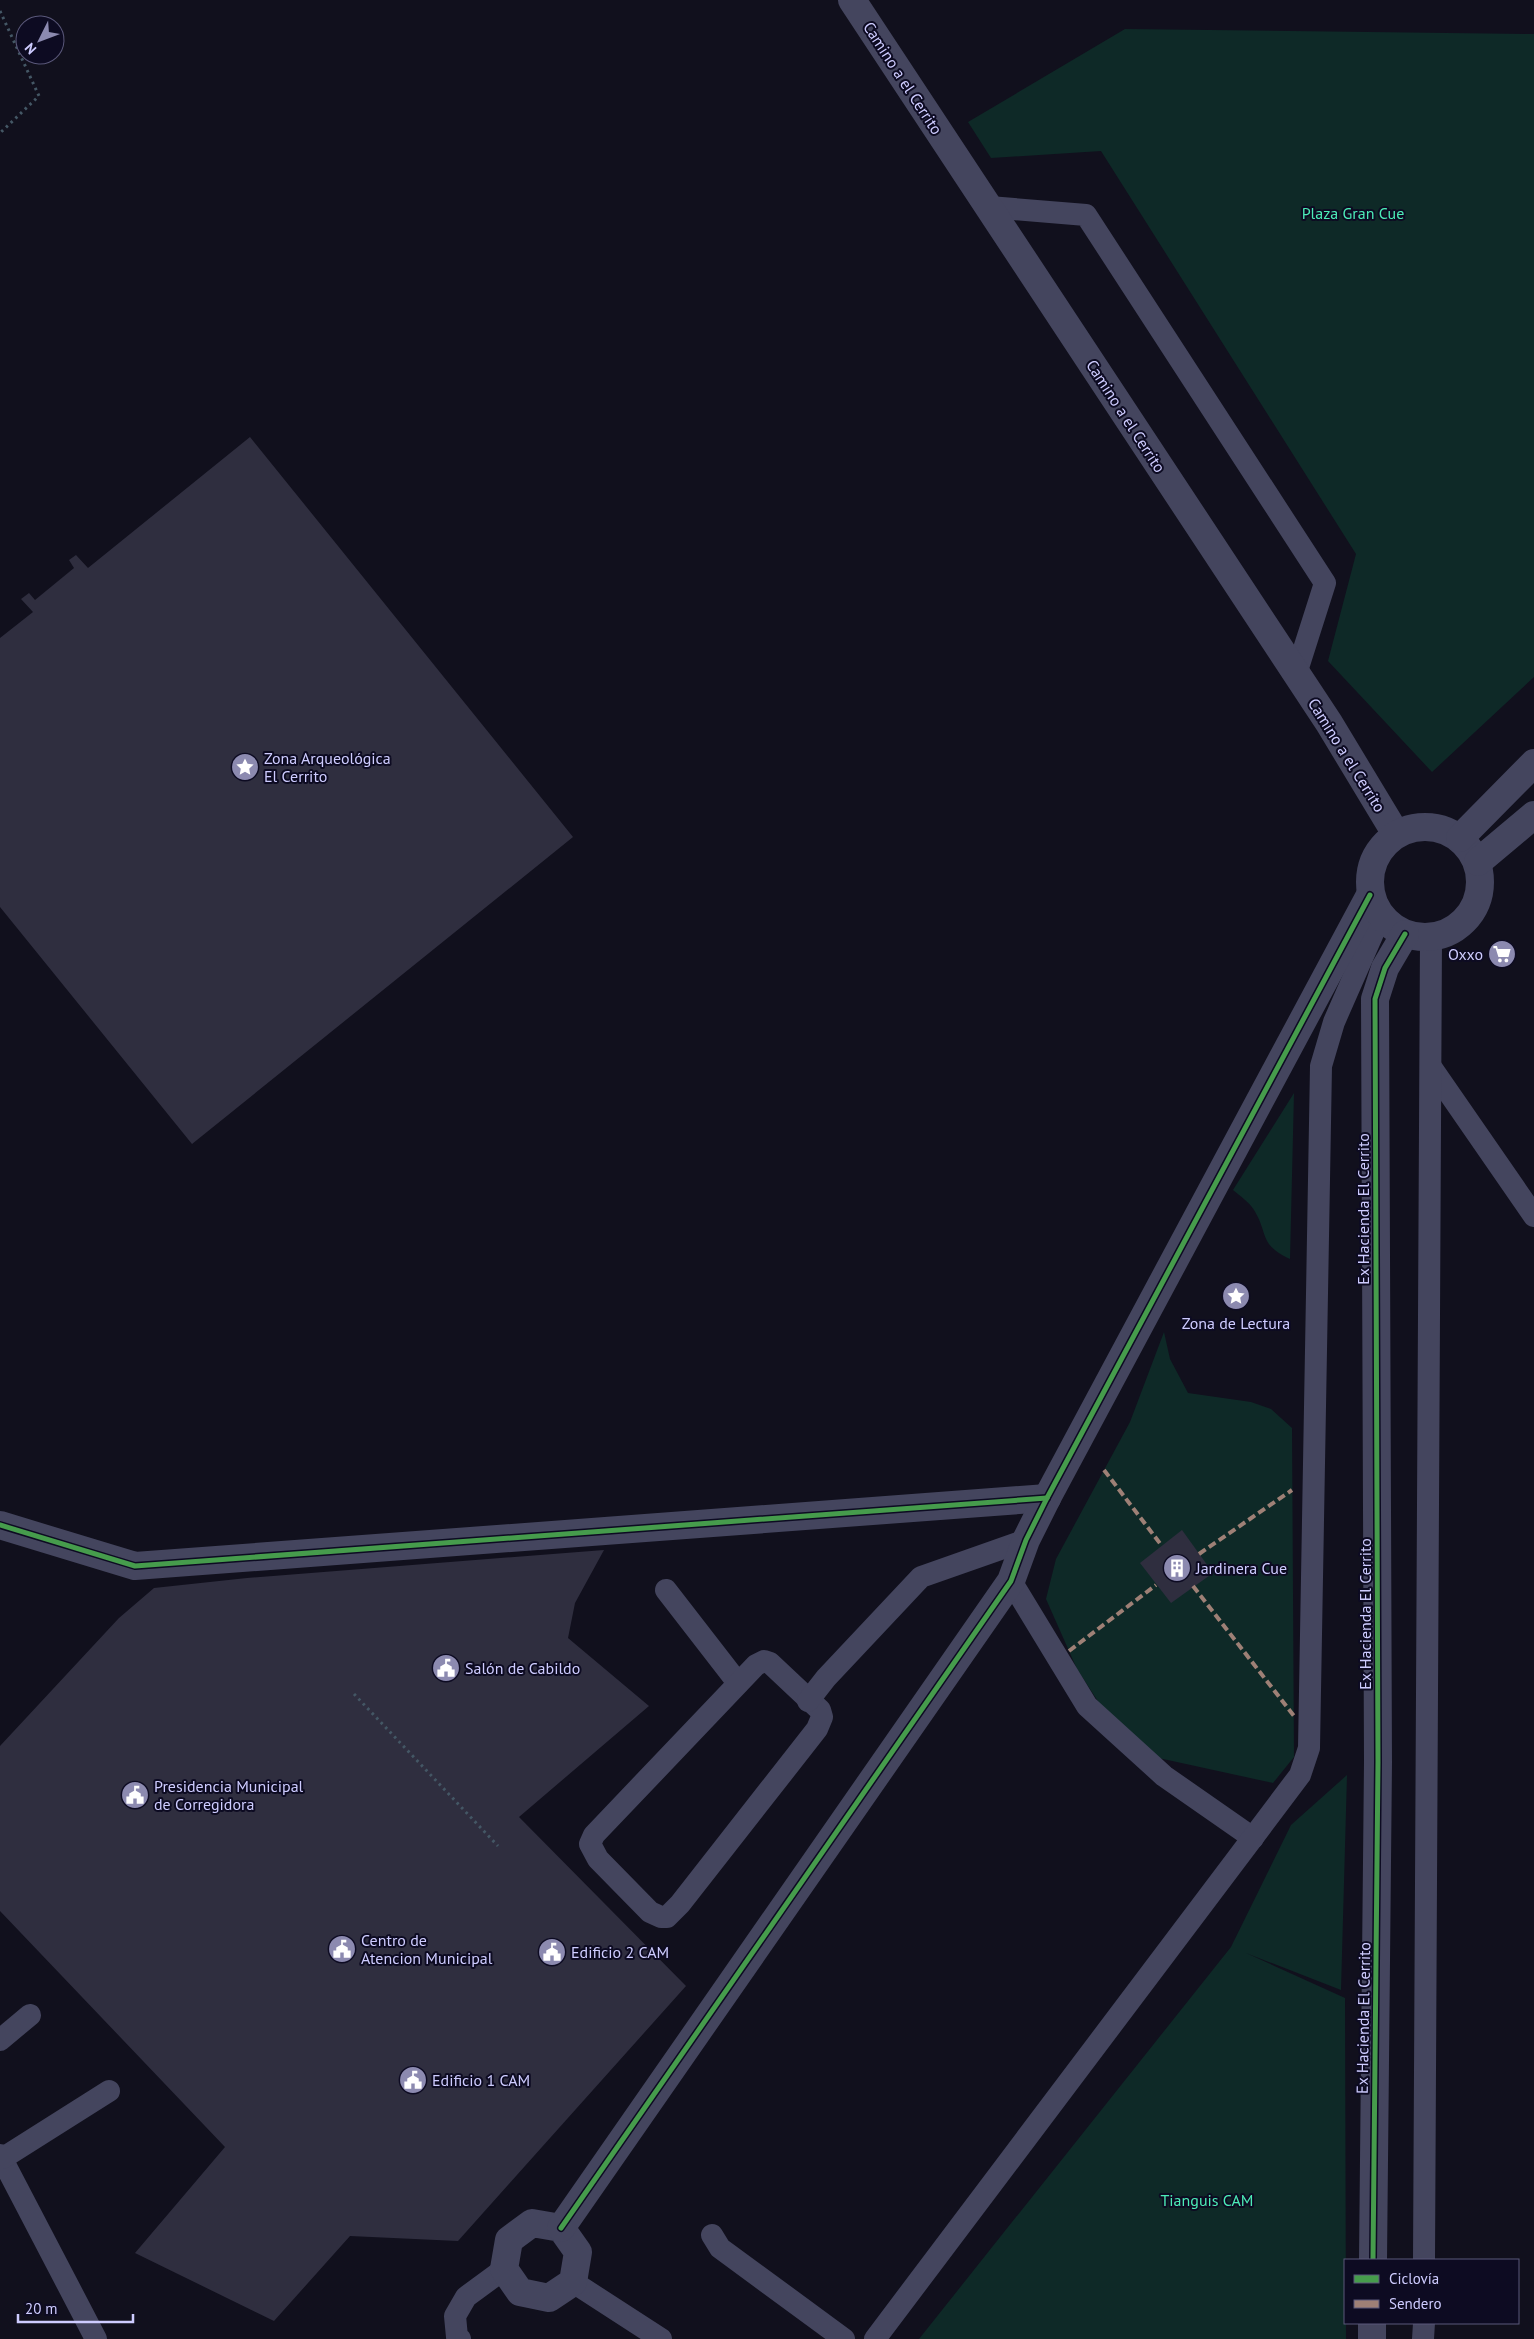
<svg xmlns="http://www.w3.org/2000/svg" width="1534" height="2339" viewBox="0 0 1534 2339" font-family="'PT Sans',sans-serif">
	<style>
		.green { fill: #0e2927 }
		.building { fill: #2f2e3f }
		.lines { fill: none; stroke-linecap: round; stroke-linejoin: round }
		.path { stroke: #445765; stroke-width: 3; stroke-dasharray: 2.5 4; stroke-linecap: butt }
		.service { stroke: #44455e; stroke-width: 22 }
		.minor { stroke: #44455e; stroke-width: 28 }
		.tertiary { stroke: #44455e; stroke-width: 28 }
		.quiet { stroke: #9e8076; stroke-width: 4; stroke-dasharray: 8 4; stroke-linecap: butt }
		.cycleway-casing { stroke: #0d0b22; stroke-width: 8 }
		.cycleway { stroke: #469c4c; stroke-width: 5 }
		.labels { text-anchor: middle; stroke-width: 4; stroke-linejoin: round; paint-order: stroke }
		.street-label { font-size: 16px; fill: #ceccff; stroke: #0d0b22 }
		.park-label { font-size: 16px; fill: #4cecb7; stroke: #0d0b22 }
		.poi-label { font-size: 16px; fill: #ceccff; stroke: #0d0b22; text-anchor: start }
	</style>
	<rect width="100%" height="100%" fill="#11101d"/>
	<!-- green -->
	<g class="green">
		<path d="M 1125,29 L 1534,34 L 1534,677 L 1432,772 L 1328,661 L 1356,554 L 1101,151 L 991,158 L 968,122 Z"/>
		<path d="M 1294,1093 L 1290,1259 C 1258,1244 1269,1234 1254,1210 C 1249,1202 1240,1196 1233,1190 Z"/>
		<path d="M 1164,1332 L 1170,1359 L 1188,1393 L 1251,1402 L 1271,1409 L 1292,1428 L 1294,1757 L 1273,1783 L 1154,1757 L 1103,1709 L 1077,1669 L 1046,1599 L 1056,1559 L 1130,1422 Z"/>
		<path d="M 1347,1775 L 1341,1990 L 1246,1953 L 1345,1998 L 1346,2339 L 919,2339 L 1231,1947 L 1291,1825 Z"/>
	</g>
	<!-- building -->
	<g class="building">
		<path d="M 250,437 L 573,837 L 192,1144 L 0,907 L 0,638 L 33,612 L 21,599 L 29,593 L 35,600 L 74,568 L 69,560 L 76,555 L 88,568 Z"/>
		<path d="M 1182,1530 L 1213,1573 L 1171,1603 L 1140,1563 Z"/>
		<path d="M 604,1550 L 575,1603 L 568,1638 L 649,1706 L 519,1817 L 686,1986 L 458,2241 L 350,2236 L 274,2321 L 135,2253 L 225,2147 L 0,1911 L 0,1746 L 119,1618 L 154,1588 L 247,1578 Z"/>
	</g>
	<g class="lines">
		<!-- path -->
		<g class="path">
			<path d="M 0,11 L 39,96 L 0,133"/>
			<path d="M 354,1694 L 498,1846"/>
		</g>
		<!-- service -->
		<g class="service">
			<path d="M 989,207 L 1086,215 L 1325,583 L 1296,674"/>
			<path d="M 1431,1067 L 1534,1216"/>
			<path d="M 1011,1581 L 1087,1706 L 1164,1776 L 1253,1838"/>
			<path d="M 666,1590 L 738,1683"/>
			<path d="M 764,1661 L 770,1663 L 820,1710 L 822,1717 L 817,1729 L 680,1904 L 667,1917 L 661,1917 L 650,1912 L 598,1859 L 590,1844 L 594,1835 L 756,1665 Z"/>
			<path d="M 808,1701 L 826,1678 L 921,1577 L 1026,1540"/>
			<path d="M 0,2040 L 30,2015"/>
			<path d="M 0,2155 L 96,2339"/>
			<path d="M 0,2158 L 3,2158 L 109,2091"/>
			<path d="M 712,2235 L 720,2248 L 844,2339"/>
			<path d="M 1424,2260 L 1431,938"/>
			<path d="M 573,2282 L 661,2339"/>
			<path d="M 460,2339 L 457,2337 L 455,2316 L 466,2297 L 504,2269"/>
			<path d="M 875,2339 L 1300,1775 L 1309,1748 L 1321,1066 L 1334,1022 L 1381,915"/>
			<path d="M 1423,2339 L 1424,2323"/>
		</g>
		<!-- minor -->
		<g class="minor">
			<path d="M 852,0 L 1329,723 L 1396,834"/>
			<path d="M 0,1525 L 135,1566 L 1047,1498"/>
			<path d="M 532,2223 L 561,2228 L 578,2252 L 573,2282 L 549,2298 L 520,2292 L 504,2269 L 509,2240 Z"/>
			<path d="M 561,2228 L 1011,1581 L 1026,1540 L 1047,1498 L 1370,895"/>
		</g>
		<!-- tertiary -->
		<g class="tertiary">
			<circle cx="1425" cy="882" r="55"/>
			<path d="M 1460,838 L 1534,763"/>
			<path d="M 1478,862 L 1534,815"/>
			<path d="M 1373,2260 L 1378,1762 L 1375,999 L 1385,968 L 1405,934"/>
			<path d="M 1372,2339 L 1372,2323"/>
		</g>
		<!-- quiet -->
		<g class="quiet">
			<path d="M 1104,1470 L 1162,1546"/>
			<path d="M 1199,1554 L 1292,1490"/>
			<path d="M 1193,1586 L 1294,1716"/>
			<path d="M 1069,1651 L 1156,1585"/>
		</g>
		<!-- cycleway casing -->
		<g class="cycleway-casing">
			<g id="cycleway">
				<path d="M 0,1525 L 135,1566 L 1047,1498"/>
				<path d="M 561,2228 L 1011,1581 L 1026,1540 L 1047,1498 L 1370,895"/>
				<path d="M 1373,2260 L 1378,1762 L 1375,999 L 1385,968 L 1405,934"/>
			</g>
		</g>
		<!-- cycleway -->
		<use href="#cycleway" class="cycleway"/>
	</g>
	<!-- icons -->
	<defs>
		<g id="sight-disc" transform="scale(1.4375)"><circle r="9.5" fill="#8c8ab0" stroke="#0d0b22"/><path d="M0-6L1.8-2.2L6-1.7L2.9 1.2L3.7 5.4L0 3.3L-3.7 5.4L-2.9 1.2L-6-1.7L-1.8-2.2Z" fill="#fff"/></g>
		<g id="supermarket-disc" transform="scale(1.4375)"><circle r="9.5" fill="#8c8ab0" stroke="#0d0b22"/><path d="M-6-5.5h2.5l.6 2H6L4.5 2H-2.5L-4.4-4H-6ZM-1.5 3.2a1.3 1.3 0 1 0 .1 0ZM3 3.2a1.3 1.3 0 1 0 .1 0Z" fill="#fff"/></g>
		<g id="building-disc" transform="scale(1.4375)"><circle r="9.5" fill="#8c8ab0" stroke="#0d0b22"/><path d="M-4-6H4V6H1V3H-1V6H-4ZM-2.5-4.3h1.7v1.8h-1.7ZM.8-4.3h1.7v1.8H.8ZM-2.5-1h1.7V.8h-1.7ZM.8-1h1.7V.8H.8Z" fill="#fff"/></g>
		<g id="civic-disc" transform="scale(1.4375)"><circle r="9.5" fill="#8c8ab0" stroke="#0d0b22"/><path d="M-.6-6.5H3V-4.5H.6V-3L4-1V1h2V6H-6V1h2V-1L-.6-3ZM-1.2 2.5V6h2.4V2.5Z" fill="#fff"/></g>
	</defs>
	<g fill-rule="evenodd">
		<use href="#sight-disc" x="245" y="767"/>
		<use href="#supermarket-disc" x="1502" y="954"/>
		<use href="#sight-disc" x="1236" y="1296"/>
		<use href="#building-disc" x="1177" y="1568"/>
		<use href="#civic-disc" x="446" y="1668"/>
		<use href="#civic-disc" x="135" y="1795"/>
		<use href="#civic-disc" x="342" y="1949"/>
		<use href="#civic-disc" x="552" y="1952"/>
		<use href="#civic-disc" x="413" y="2080"/>
	</g>
	<g class="labels">
		<!-- street labels -->
		<g class="street-label">
			<text transform="translate(903 78) rotate(57)" y="6">Camino a el Cerrito</text>
			<text transform="translate(1126 416) rotate(57)" y="6">Camino a el Cerrito</text>
			<text transform="translate(1347 755) rotate(58)" y="6">Camino a el Cerrito</text>
			<text transform="translate(1363 1209) rotate(-90)" y="6">Ex Hacienda El Cerrito</text>
			<text transform="translate(1365 1614) rotate(-90)" y="6">Ex Hacienda El Cerrito</text>
			<text transform="translate(1363 2018) rotate(-89)" y="6">Ex Hacienda El Cerrito</text>
		</g>
		<!-- park labels -->
		<g class="park-label">
			<text x="1353" y="219">Plaza Gran Cue</text>
			<text x="1207" y="2206">Tianguis CAM</text>
		</g>
		<!-- poi labels -->
		<g class="poi-label">
			<text x="264" y="764">Zona Arqueológica<tspan x="264" dy="18">El Cerrito</tspan></text>
			<text x="1483" y="960" text-anchor="end">Oxxo</text>
			<text x="1236" y="1329" text-anchor="middle">Zona de Lectura</text>
			<text x="1196" y="1574">Jardinera Cue</text>
			<text x="465" y="1674">Salón de Cabildo</text>
			<text x="154" y="1792">Presidencia Municipal<tspan x="154" dy="18">de Corregidora</tspan></text>
			<text x="361" y="1946">Centro de<tspan x="361" dy="18">Atencion Municipal</tspan></text>
			<text x="571" y="1958">Edificio 2 CAM</text>
			<text x="432" y="2086">Edificio 1 CAM</text>
		</g>
	</g>
	<!-- legend -->
	<rect x="1344" y="2259" width="175" height="65" fill="#0d0b22" stroke="#5a587a"/>
	<rect x="1354" y="2275" width="25" height="8" fill="#469c4c" stroke="#5a587a"/>
	<text x="1389" y="2284" font-size="15" fill="#ceccff">Ciclovía</text>
	<rect x="1354" y="2300" width="25" height="8" fill="#9e8076" stroke="#5a587a"/>
	<text x="1389" y="2309" font-size="15" fill="#ceccff">Sendero</text>
	<!-- north arrow -->
	<g transform="translate(40 40) rotate(228)"><circle r="24" fill="#0d0b22" stroke="#5a587a"/>
	<path d="M0-4L9 19L0 12L-9 19Z" fill="#8c8ab0"/>
	<text y="-8" font-size="14" font-weight="bold" text-anchor="middle" fill="#ceccff">N</text>
	</g>
	<!-- scale -->
	<path d="M18 2314v8h115v-8" fill="none" stroke="#ceccff" stroke-width="2.5"/>
	<text x="25" y="2314" font-size="15" fill="#ceccff" stroke="#0d0b22" stroke-width="4" paint-order="stroke">20 m</text>
</svg>
